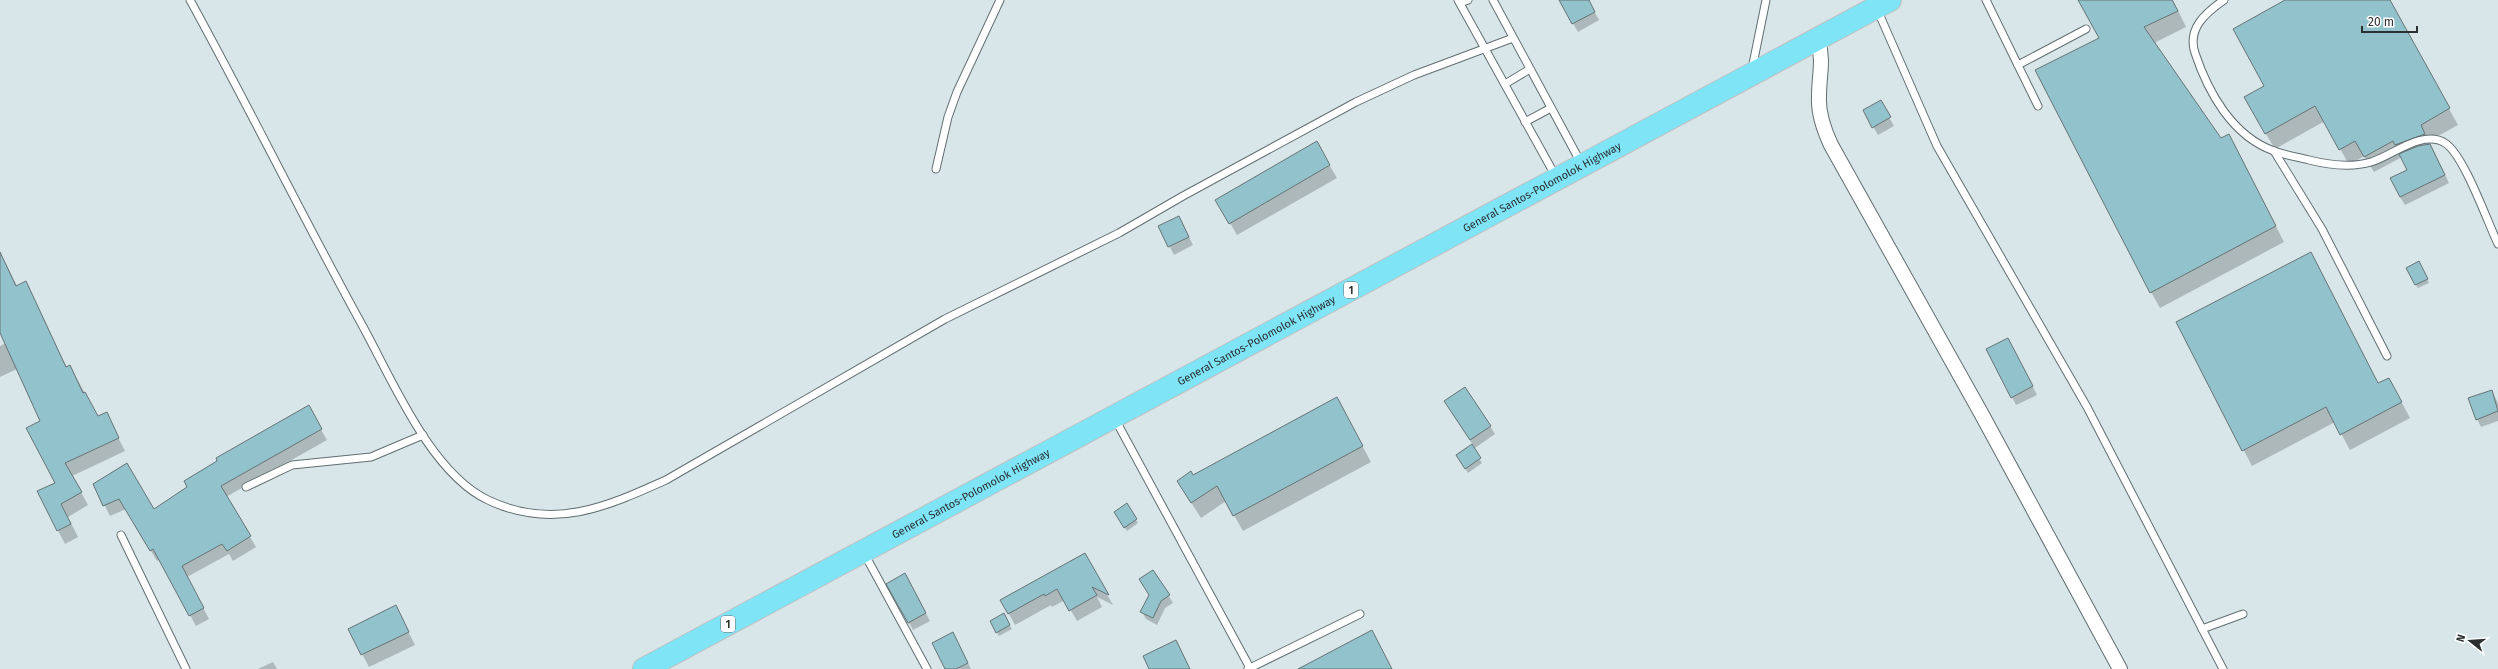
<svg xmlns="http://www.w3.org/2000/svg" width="2498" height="669" viewBox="0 0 2498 669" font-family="'Fira Sans',sans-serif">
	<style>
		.shadow { fill: #0003 }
		.building { fill: #92c2cb; stroke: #677476 }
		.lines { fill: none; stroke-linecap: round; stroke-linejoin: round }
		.lane-casing { stroke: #626e71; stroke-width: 9 }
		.street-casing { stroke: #626e71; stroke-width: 16 }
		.highway-casing { stroke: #bfc1c1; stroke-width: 24 }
		.lane { stroke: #fff; stroke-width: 7 }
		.street { stroke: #fff; stroke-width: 14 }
		.highway { stroke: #7ee4f6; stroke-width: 22 }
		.labels { text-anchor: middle; stroke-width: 3.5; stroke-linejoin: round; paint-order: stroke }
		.shield { fill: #fff; stroke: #6a6d6e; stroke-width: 1 }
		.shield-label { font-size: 10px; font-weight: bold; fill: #2a2f30 }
		.street-label { font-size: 11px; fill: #2a2f30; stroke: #fff }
	</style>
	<rect width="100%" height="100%" fill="#d8e6e9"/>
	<!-- shadow -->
	<g class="shadow">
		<path d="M 1569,0 L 1588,0 L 1599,20 L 1578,32 L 1562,4 Z"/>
		<path d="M 2079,0 L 2173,0 L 2186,27 L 2154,43 L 2221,140 L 2237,151 L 2284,242 L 2160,308 L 2151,292 L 2101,38 Z"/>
		<path d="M 2287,0 L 2389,0 L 2458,125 L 2429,141 L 2449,183 L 2405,205 L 2400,197 L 2408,170 L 2402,157 L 2374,172 L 2364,156 L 2349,165 L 2325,121 L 2275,149 L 2266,134 L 2266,86 Z"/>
		<path d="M 1880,101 L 1894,126 L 1878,135 L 1864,111 Z"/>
		<path d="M 1316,143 L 1337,178 L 1237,235 L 1217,200 Z"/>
		<path d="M 1183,225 L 1193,245 L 1174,255 L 1159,226 Z"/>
		<path d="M 0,252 L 17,286 L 26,282 L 67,368 L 70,366 L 98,417 L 106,414 L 125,451 L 72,476 L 88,505 L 68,517 L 78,537 L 65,544 L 38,492 L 56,483 L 42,421 L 17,369 L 0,377 L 0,346 L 6,343 L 0,330 Z"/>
		<path d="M 2419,263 L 2429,283 L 2418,288 L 2416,285 Z"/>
		<path d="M 2177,322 L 2379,384 L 2389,379 L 2410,418 L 2350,450 L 2335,422 L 2252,466 Z"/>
		<path d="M 2013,347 L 2037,395 L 2016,405 L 2012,397 Z"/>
		<path d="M 2492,391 L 2498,403 L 2498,421 L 2481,427 L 2477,419 Z"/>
		<path d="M 308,407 L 327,440 L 226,497 L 256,547 L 233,561 L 229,554 L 187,577 L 209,619 L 196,626 L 160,559 L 157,561 L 126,509 L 110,516 L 94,484 L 153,511 Z"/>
		<path d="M 1450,410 L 1490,426 L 1495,434 L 1475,448 Z"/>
		<path d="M 1345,414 L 1371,462 L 1243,531 L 1226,501 L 1201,518 L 1187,496 L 1192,476 Z"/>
		<path d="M 1471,446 L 1482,463 L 1468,473 L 1457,455 Z"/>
		<path d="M 1117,516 L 1136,520 L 1138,523 L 1127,531 Z"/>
		<path d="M 1084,554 L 1113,605 L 1097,597 L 1102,607 L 1077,621 L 1065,600 L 1052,607 L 1051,605 L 1015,625 L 1002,601 Z"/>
		<path d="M 1153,571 L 1173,603 L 1165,608 L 1157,625 L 1146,619 L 1142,612 L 1150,595 Z"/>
		<path d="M 910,583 L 930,621 L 913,630 L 888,584 Z"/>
		<path d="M 396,607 L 415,645 L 369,667 L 349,629 Z"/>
		<path d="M 1003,614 L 1012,629 L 999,636 L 991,621 Z"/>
		<path d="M 957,642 L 971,669 L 946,669 Z"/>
		<path d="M 273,662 L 277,669 L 258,669 Z"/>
	</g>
	<!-- building -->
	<g class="building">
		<path d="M 1559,0 L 1589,0 L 1595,12 L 1572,24 Z"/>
		<path d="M 2078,0 L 2172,0 L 2178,11 L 2144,27 L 2221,138 L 2229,134 L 2276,226 L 2150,293 L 2035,70 L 2099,38 Z"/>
		<path d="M 2285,0 L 2390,0 L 2450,108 L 2421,125 L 2425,134 L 2395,145 L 2393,141 L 2364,157 L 2355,141 L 2339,150 L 2315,106 L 2265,134 L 2244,97 L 2264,86 L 2233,29 Z"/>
		<path d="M 1881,100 L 1891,117 L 1872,128 L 1863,110 Z"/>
		<path d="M 1317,141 L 1330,165 L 1229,224 L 1215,200 Z"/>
		<path d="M 2430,144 L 2445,175 L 2400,197 L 2390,178 L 2407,170 L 2399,154 L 2418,146 Z"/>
		<path d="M 1179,216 L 1189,237 L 1168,247 L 1158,226 Z"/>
		<path d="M 0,252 L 16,286 L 26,281 L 66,367 L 70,365 L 83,393 L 85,392 L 98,416 L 107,412 L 119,438 L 65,463 L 82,492 L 61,504 L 71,524 L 57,531 L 37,491 L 55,483 L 26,428 L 40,421 L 0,333 Z"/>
		<path d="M 2311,252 L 2378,383 L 2389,378 L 2402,402 L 2340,435 L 2326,407 L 2242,451 L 2176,322 Z"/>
		<path d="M 2419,261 L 2428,279 L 2415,285 L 2406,268 Z"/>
		<path d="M 2008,338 L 2033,386 L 2011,398 L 1986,349 Z"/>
		<path d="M 1465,387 L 1491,426 L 1470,440 L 1444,401 Z"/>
		<path d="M 2492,390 L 2498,411 L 2476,420 L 2468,398 Z"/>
		<path d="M 1337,397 L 1363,446 L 1233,516 L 1217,486 L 1191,503 L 1177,481 L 1191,471 L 1193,475 Z"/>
		<path d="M 309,405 L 322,429 L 221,486 L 251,536 L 227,551 L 222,544 L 182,566 L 204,608 L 189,616 L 153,549 L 150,551 L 119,499 L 103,506 L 93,484 L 127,463 L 154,509 L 187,487 L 184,481 L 217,461 L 216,458 Z"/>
		<path d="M 1472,444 L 1481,458 L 1465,469 L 1456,455 Z"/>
		<path d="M 1127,503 L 1137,519 L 1124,528 L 1114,512 Z"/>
		<path d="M 1085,553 L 1109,595 L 1092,587 L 1097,595 L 1069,611 L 1057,589 L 1045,596 L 1044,594 L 1008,614 L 1000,600 Z"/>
		<path d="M 1153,570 L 1170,595 L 1161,601 L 1153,618 L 1140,612 L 1149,595 L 1139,579 Z"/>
		<path d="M 905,573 L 926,613 L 908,623 L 886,584 Z"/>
		<path d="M 396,605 L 409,632 L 361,655 L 348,629 Z"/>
		<path d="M 1004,613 L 1010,625 L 996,633 L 990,621 Z"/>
		<path d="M 1372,630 L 1392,669 L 1298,669 Z"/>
		<path d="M 953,632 L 968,663 L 956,669 L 945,669 L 932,643 Z"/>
		<path d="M 1176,640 L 1190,669 L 1149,669 L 1143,656 Z"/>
	</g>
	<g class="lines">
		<!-- lane casing -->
		<g class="lane-casing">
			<g id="lane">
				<path d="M 190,0 C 249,107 302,216 361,323 C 391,377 430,473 488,500 C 553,531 606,507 666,480 L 945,319 L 1119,233 L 1183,196 L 1356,102 L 1414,75 L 1513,38"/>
				<path d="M 1458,0 L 1556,177"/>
				<path d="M 1493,0 L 1581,163"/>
				<path d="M 1986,0 L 2038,106"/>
				<path d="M 2224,0 C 2205,13 2187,29 2195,53 C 2208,92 2232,136 2274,151 C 2285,155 2297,157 2309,160 C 2329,165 2351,168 2371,162 C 2392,156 2422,129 2445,143 C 2464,155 2487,221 2498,244"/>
				<path d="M 1460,3 L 1468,0"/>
				<path d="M 1877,9 L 1937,146 L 2087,407 L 2223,669"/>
				<path d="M 2018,65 L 2086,29"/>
				<path d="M 1752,69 L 1766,0"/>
				<path d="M 1505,84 L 1530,69"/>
				<path d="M 1525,122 L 1551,108"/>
				<path d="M 2274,151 L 2322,229 L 2387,356"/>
				<path d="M 936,169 L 948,117 L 957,92 L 1000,0"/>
				<path d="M 1115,419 L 1250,668"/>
				<path d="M 246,487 L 292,465 L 371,457 L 423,435"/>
				<path d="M 121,535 L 186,669"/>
				<path d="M 864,553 L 927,669"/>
				<path d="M 2202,629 L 2243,614"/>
				<path d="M 1248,669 L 1360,614"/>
			</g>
		</g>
		<!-- street casing -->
		<g class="street-casing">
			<path id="street" d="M 1818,39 C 1824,64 1819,73 1819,97 C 1818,114 1824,130 1831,145 L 1981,413 L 2120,669"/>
		</g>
		<!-- highway casing -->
		<g class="highway-casing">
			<g id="highway">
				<path id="s1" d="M 644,669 C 1059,446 1475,223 1890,0"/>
			</g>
		</g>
		<!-- lane -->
		<use href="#lane" class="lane"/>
		<!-- street -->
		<use href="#street" class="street"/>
		<!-- highway -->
		<use href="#highway" class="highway"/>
	</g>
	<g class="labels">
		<!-- shield labels -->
		<g class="shield">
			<rect x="1344" y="282" width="14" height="16" rx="3"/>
			<rect x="721" y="616" width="14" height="16" rx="3"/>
		</g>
		<g class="shield-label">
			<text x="1351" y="294">1</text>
			<text x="728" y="628">1</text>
		</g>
		<!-- street labels -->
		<g class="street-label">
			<text dy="4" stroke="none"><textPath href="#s1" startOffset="1019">General Santos-Polomolok Highway</textPath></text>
			<text dy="4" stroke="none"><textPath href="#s1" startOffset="695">General Santos-Polomolok Highway</textPath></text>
			<text dy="4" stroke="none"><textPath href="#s1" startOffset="371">General Santos-Polomolok Highway</textPath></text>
		</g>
	</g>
	<!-- north arrow -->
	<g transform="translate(2470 641) rotate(287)" stroke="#ffffff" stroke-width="3" paint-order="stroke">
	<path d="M0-3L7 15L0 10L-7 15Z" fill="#2a2f30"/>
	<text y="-6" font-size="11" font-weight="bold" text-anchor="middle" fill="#2a2f30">N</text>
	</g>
	<!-- scale -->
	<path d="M2362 26v6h55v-6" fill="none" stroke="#2a2f30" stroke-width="2"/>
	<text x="2368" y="26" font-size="12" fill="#2a2f30" stroke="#ffffff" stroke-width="3" paint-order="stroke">20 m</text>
</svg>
